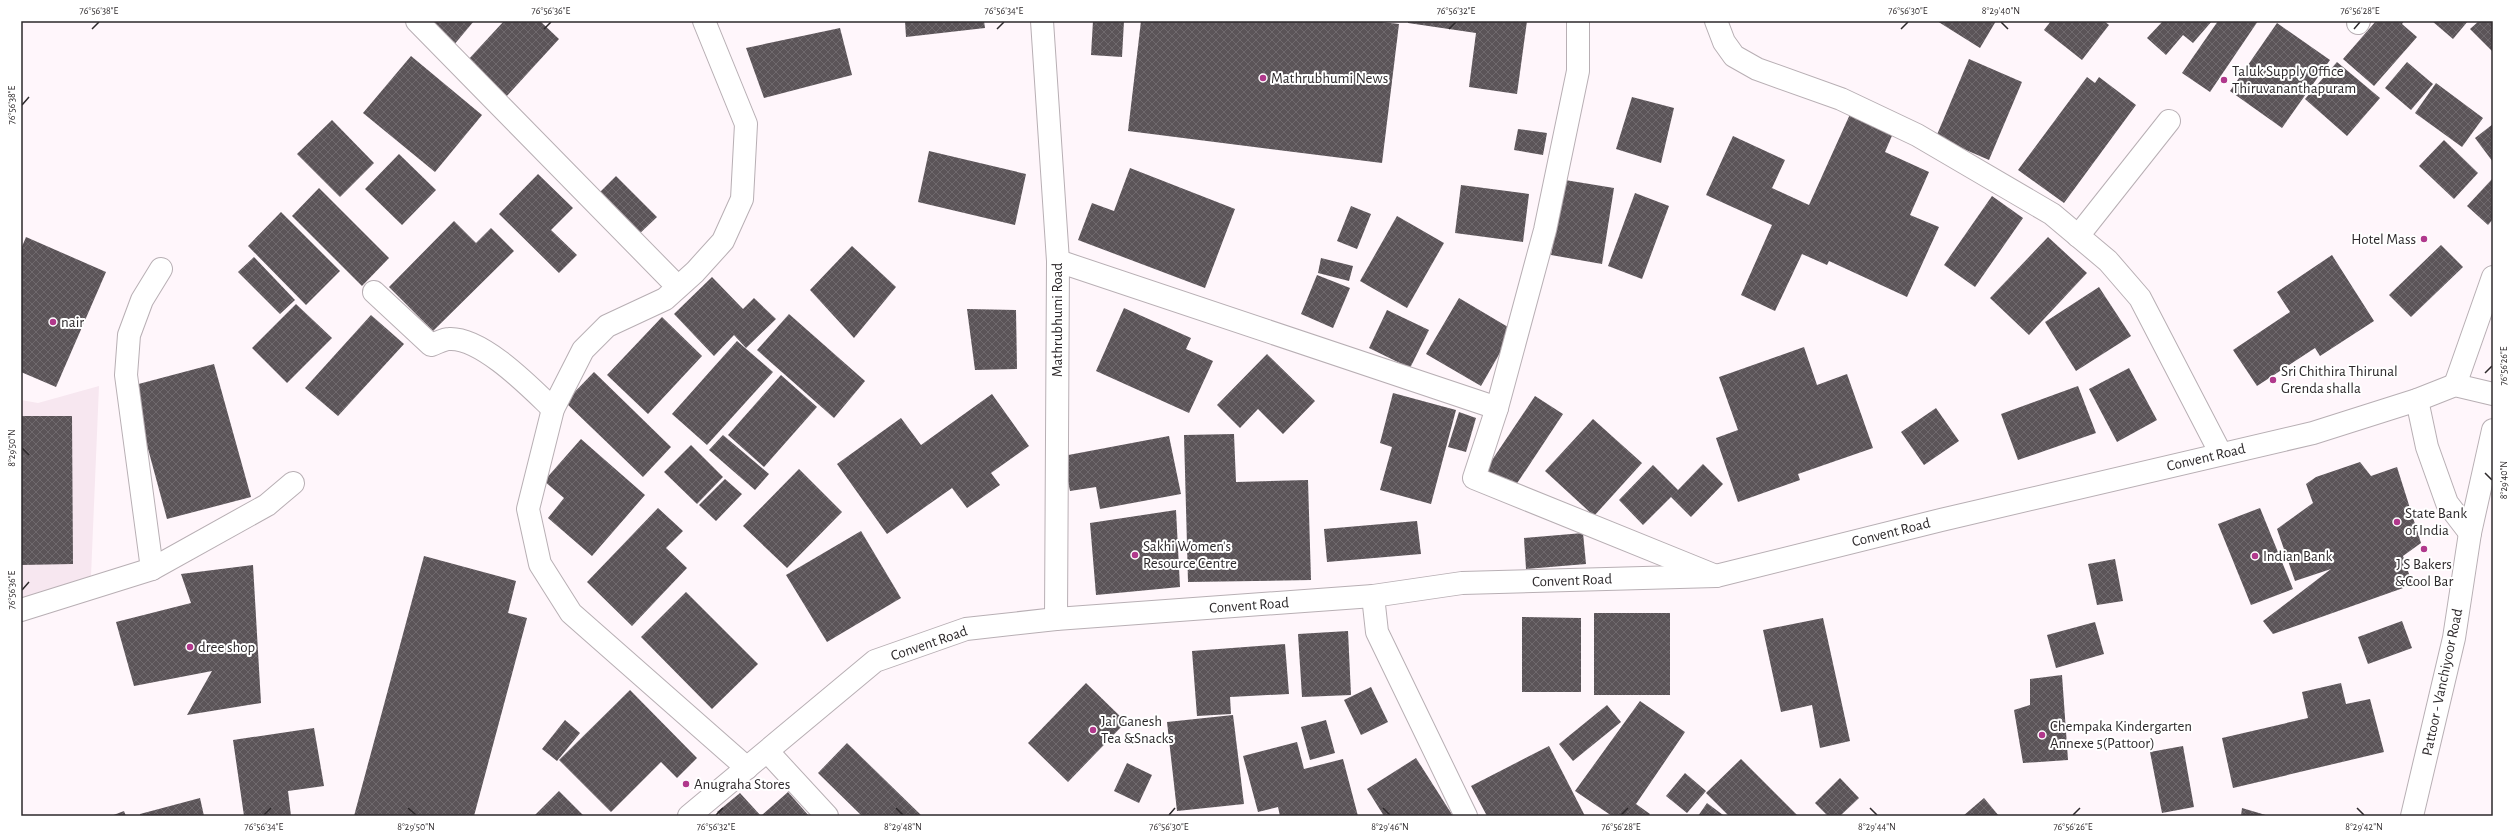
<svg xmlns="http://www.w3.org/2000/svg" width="2514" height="837" viewBox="0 0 2514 837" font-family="'Alegreya Sans',sans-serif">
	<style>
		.built { fill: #f7e7f0 }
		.building { fill: url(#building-cross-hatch) }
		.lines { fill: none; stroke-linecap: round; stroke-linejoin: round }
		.street-casing { stroke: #b8afb4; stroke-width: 24 }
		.secondary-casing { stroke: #b8afb4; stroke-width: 24 }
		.street { stroke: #fff; stroke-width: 22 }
		.secondary { stroke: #fff; stroke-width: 22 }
		.ticks { fill: none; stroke: #2d292b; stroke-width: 1.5 }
		.poi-dot { fill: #b1388c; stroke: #fff; stroke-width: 1.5 }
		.labels { text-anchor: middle; stroke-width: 4; stroke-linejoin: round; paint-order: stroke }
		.poi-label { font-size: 15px; fill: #2d292b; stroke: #fff; text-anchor: start }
		.street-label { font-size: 15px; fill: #2d292b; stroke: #fff }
		.neatline { fill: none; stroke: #2d292b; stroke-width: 1.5 }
		.ticks-label { font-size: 10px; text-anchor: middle; fill: #2d292b }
	</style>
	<defs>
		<pattern id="building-cross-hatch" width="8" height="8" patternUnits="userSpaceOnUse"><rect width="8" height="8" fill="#5b5458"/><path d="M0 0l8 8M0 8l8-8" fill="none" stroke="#6f696d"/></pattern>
	</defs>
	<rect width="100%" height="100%" fill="#fff6fb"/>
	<!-- built -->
	<path class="built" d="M 99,386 L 91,576 L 21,598 L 21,400 L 38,403 Z"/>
	<!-- building -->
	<g class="building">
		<path d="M 424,21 L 474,21 L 453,46 Z"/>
		<path d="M 504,21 L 540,21 L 559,39 L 506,97 L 467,61 Z"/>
		<path d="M 905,21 L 984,21 L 985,28 L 906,37 Z"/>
		<path d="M 1093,21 L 1124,21 L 1122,57 L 1091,55 Z"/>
		<path d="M 1141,21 L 1374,21 L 1399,24 L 1382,163 L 1128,131 Z"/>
		<path d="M 1408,21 L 1527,21 L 1517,94 L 1469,87 L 1476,33 L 1408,23 Z"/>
		<path d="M 1937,21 L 1996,21 L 1980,48 Z"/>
		<path d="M 2051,21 L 2104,21 L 2109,25 L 2082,60 L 2044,30 Z"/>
		<path d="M 2163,21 L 2212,21 L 2193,43 L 2183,35 L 2166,55 L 2147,38 Z"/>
		<path d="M 2218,21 L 2258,21 L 2210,92 L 2182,73 Z"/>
		<path d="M 2376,21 L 2404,21 L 2402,24 L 2417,37 L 2374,86 L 2343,59 Z"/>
		<path d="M 2432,21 L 2468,21 L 2453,39 Z"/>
		<path d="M 2479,21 L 2493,21 L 2493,52 L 2470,29 Z"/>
		<path d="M 2277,23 L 2330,60 L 2282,128 L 2230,91 Z"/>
		<path d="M 840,28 L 852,75 L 764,98 L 746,48 Z"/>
		<path d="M 411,56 L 482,115 L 435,172 L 363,113 Z"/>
		<path d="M 1969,59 L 2022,82 L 1989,160 L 1936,137 Z"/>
		<path d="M 2337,62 L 2380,98 L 2347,136 L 2305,99 Z"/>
		<path d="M 2407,62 L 2433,84 L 2411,110 L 2385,88 Z"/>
		<path d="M 2087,77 L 2095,83 L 2099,77 L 2136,105 L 2064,203 L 2018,170 Z"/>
		<path d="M 2436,83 L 2483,118 L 2462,147 L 2415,113 Z"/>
		<path d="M 1632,97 L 1674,108 L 1661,163 L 1616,149 Z"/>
		<path d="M 1851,112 L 1894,131 L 1885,152 L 1929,172 L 1910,215 L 1939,227 L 1907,297 L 1829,261 L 1827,265 L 1802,254 L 1775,311 L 1741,295 L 1772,225 L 1706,195 L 1733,136 L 1785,160 L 1772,188 L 1809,205 Z"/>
		<path d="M 332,120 L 374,163 L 340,197 L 297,154 Z"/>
		<path d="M 2493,124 L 2493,162 L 2475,138 Z"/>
		<path d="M 1518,129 L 1547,133 L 1543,155 L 1514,150 Z"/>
		<path d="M 2444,140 L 2478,173 L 2454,199 L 2419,166 Z"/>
		<path d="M 929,151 L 1026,174 L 1015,225 L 918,202 Z"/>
		<path d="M 399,154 L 436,190 L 402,225 L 365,189 Z"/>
		<path d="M 1130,168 L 1235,209 L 1205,288 L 1078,240 L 1092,203 L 1114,211 Z"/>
		<path d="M 538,174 L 573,208 L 551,230 L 577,255 L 559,273 L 499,214 Z"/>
		<path d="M 616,176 L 657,217 L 636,237 L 596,196 Z"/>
		<path d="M 2493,178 L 2493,219 L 2488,225 L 2467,206 Z"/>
		<path d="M 1565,180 L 1614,188 L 1602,264 L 1551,255 Z"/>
		<path d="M 1461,185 L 1529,194 L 1523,242 L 1455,233 Z"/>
		<path d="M 319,188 L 389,258 L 362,286 L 292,216 Z"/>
		<path d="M 1635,193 L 1669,206 L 1642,279 L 1608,266 Z"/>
		<path d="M 1992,196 L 2023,218 L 1975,287 L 1944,265 Z"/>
		<path d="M 1351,206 L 1371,214 L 1357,249 L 1337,241 Z"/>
		<path d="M 281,212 L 340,271 L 306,305 L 248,246 Z"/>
		<path d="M 1397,216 L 1444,243 L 1407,308 L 1360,281 Z"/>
		<path d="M 454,221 L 476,243 L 491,228 L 514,251 L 433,331 L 389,287 Z"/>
		<path d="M 26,237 L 106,272 L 56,387 L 21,372 L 21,249 Z"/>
		<path d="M 2048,237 L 2087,273 L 2029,335 L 1990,298 Z"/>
		<path d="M 2441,245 L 2463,267 L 2411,317 L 2389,295 Z"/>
		<path d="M 852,246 L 896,287 L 854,338 L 810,290 Z"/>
		<path d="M 2332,255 L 2374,321 L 2320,356 L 2315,348 L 2257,386 L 2233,350 L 2290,312 L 2277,292 Z"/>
		<path d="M 254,257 L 295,300 L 280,314 L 238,272 Z"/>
		<path d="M 1321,258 L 1353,266 L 1349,281 L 1318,273 Z"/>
		<path d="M 1317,275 L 1350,288 L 1333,328 L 1301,314 Z"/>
		<path d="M 712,277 L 743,309 L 754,298 L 776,319 L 746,348 L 734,335 L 714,356 L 674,314 Z"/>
		<path d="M 2099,287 L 2131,336 L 2076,371 L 2045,322 Z"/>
		<path d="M 1459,298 L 1513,330 L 1481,386 L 1426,354 Z"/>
		<path d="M 296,304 L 332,338 L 287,383 L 252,348 Z"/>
		<path d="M 1124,308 L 1191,338 L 1186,349 L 1213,361 L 1189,413 L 1096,371 Z"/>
		<path d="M 967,309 L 1016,310 L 1017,369 L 975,370 Z"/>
		<path d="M 1387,310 L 1429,330 L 1410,368 L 1369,348 Z"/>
		<path d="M 789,314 L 865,381 L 834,418 L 757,350 Z"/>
		<path d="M 371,315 L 404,344 L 338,416 L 305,388 Z"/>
		<path d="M 662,317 L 702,356 L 648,414 L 607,375 Z"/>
		<path d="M 737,341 L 773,372 L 707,445 L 672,414 Z"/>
		<path d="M 1804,347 L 1817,385 L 1847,374 L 1873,448 L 1798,474 L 1800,480 L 1738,502 L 1716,438 L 1738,430 L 1719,377 Z"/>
		<path d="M 1267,354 L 1315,401 L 1283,434 L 1258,409 L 1240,428 L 1217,405 Z"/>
		<path d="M 214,364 L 251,497 L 167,519 L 131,386 Z"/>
		<path d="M 2129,368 L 2157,420 L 2117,442 L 2089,389 Z"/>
		<path d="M 594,372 L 671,447 L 643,477 L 565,402 Z"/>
		<path d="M 781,375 L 817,407 L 764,467 L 728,435 Z"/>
		<path d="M 2078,386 L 2096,433 L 2018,460 L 2001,414 Z"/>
		<path d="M 1393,393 L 1456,410 L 1431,504 L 1380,490 L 1392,447 L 1380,443 Z"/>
		<path d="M 992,394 L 1029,446 L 991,473 L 1000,485 L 967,508 L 952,488 L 887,534 L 837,464 L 901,418 L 921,445 Z"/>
		<path d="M 1535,396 L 1563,414 L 1512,491 L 1484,472 Z"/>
		<path d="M 1936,408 L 1959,441 L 1924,465 L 1901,432 Z"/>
		<path d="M 1459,412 L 1476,418 L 1466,452 L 1448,447 Z"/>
		<path d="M 21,416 L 72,416 L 73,564 L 21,565 Z"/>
		<path d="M 1593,419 L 1642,463 L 1594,516 L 1545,471 Z"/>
		<path d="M 1234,434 L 1236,482 L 1308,480 L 1311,580 L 1188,582 L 1184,435 Z"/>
		<path d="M 723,435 L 769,474 L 755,490 L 709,450 Z"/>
		<path d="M 1169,436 L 1181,494 L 1100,509 L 1096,487 L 1070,491 L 1063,456 Z"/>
		<path d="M 581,439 L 645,495 L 592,556 L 548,518 L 564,498 L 544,481 Z"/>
		<path d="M 691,445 L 723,477 L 697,504 L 664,472 Z"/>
		<path d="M 2360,462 L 2371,476 L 2397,467 L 2421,543 L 2403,556 L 2412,583 L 2406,587 L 2273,634 L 2263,621 L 2331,569 L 2295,581 L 2277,529 L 2313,503 L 2306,484 L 2316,477 Z"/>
		<path d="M 1703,464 L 1723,484 L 1691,517 L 1671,497 L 1643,525 L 1619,500 L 1653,465 L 1678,490 Z"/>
		<path d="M 799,469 L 842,512 L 787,568 L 743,526 Z"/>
		<path d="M 725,479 L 742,494 L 716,521 L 699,505 Z"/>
		<path d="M 658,508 L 683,531 L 666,548 L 687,568 L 632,626 L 587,582 Z"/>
		<path d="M 2260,508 L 2293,589 L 2251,605 L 2218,524 Z"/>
		<path d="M 1176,510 L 1180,587 L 1096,595 L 1090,523 Z"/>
		<path d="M 1417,521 L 1421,554 L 1327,562 L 1324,529 Z"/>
		<path d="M 861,531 L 901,598 L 827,642 L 786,575 Z"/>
		<path d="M 1583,533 L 1586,564 L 1526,569 L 1524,538 Z"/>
		<path d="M 424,556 L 516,581 L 508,613 L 527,618 L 474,816 L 354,816 Z"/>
		<path d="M 2115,559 L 2123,601 L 2097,605 L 2088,564 Z"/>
		<path d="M 253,565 L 261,703 L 187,715 L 212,671 L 134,686 L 116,622 L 191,603 L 181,574 Z"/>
		<path d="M 686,592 L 758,664 L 712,709 L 641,637 Z"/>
		<rect x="1594" y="613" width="76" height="82"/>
		<path d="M 1522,617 L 1581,618 L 1581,692 L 1522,692 Z"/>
		<path d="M 1823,618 L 1850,741 L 1820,748 L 1812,705 L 1781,712 L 1763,630 Z"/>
		<path d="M 2402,621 L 2412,648 L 2368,664 L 2358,637 Z"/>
		<path d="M 2095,622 L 2104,654 L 2056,668 L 2047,635 Z"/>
		<path d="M 1348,631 L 1351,695 L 1302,697 L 1298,634 Z"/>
		<path d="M 1285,644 L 1289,694 L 1230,697 L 1231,714 L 1197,716 L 1192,651 Z"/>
		<path d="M 2062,675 L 2068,760 L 2023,763 L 2014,710 L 2030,705 L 2030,679 Z"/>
		<path d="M 1086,683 L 1126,722 L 1068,782 L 1028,743 Z"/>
		<path d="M 2341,683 L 2346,704 L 2370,699 L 2384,752 L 2233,788 L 2222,738 L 2308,718 L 2302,692 Z"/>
		<path d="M 1371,687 L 1388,722 L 1361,735 L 1344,700 Z"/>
		<path d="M 630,690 L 697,758 L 677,778 L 661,762 L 611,812 L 559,760 Z"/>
		<path d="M 1640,701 L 1685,732 L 1636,804 L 1650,814 L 1649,816 L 1612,816 L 1575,791 Z"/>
		<path d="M 1607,705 L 1621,722 L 1573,761 L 1559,744 Z"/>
		<path d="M 1233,715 L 1244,804 L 1177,811 L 1167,722 Z"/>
		<path d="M 565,720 L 580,733 L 557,761 L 542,749 Z"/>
		<path d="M 1326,720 L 1335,753 L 1310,760 L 1301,727 Z"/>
		<path d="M 314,728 L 324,786 L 288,791 L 291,816 L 244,816 L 233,740 Z"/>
		<path d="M 1297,742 L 1304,769 L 1343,759 L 1358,816 L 1280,816 L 1278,807 L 1258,812 L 1243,756 Z"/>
		<path d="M 847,743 L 922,816 L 862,816 L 818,773 Z"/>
		<path d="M 1549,746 L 1585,816 L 1487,816 L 1471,786 Z"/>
		<path d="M 2183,746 L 2194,807 L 2162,813 L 2150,752 Z"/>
		<path d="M 1416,758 L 1453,816 L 1384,816 L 1367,789 Z"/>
		<path d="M 1741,759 L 1798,816 L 1729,816 L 1706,793 Z"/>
		<path d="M 1127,763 L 1152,775 L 1139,803 L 1114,791 Z"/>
		<path d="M 1685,773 L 1706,791 L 1687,813 L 1666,796 Z"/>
		<path d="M 1840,778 L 1859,798 L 1840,816 L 1828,816 L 1815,803 Z"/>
		<path d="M 559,791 L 584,816 L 534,816 Z"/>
		<path d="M 788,792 L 809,816 L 761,816 Z"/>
		<path d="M 740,793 L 761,816 L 721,816 L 717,812 Z"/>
		<path d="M 200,798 L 204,816 L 140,816 L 140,814 Z"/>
		<path d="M 1984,798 L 1999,816 L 1963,816 Z"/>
		<path d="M 1707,803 L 1723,815 L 1723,816 L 1698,816 Z"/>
		<path d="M 2242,808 L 2269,816 L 2241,816 Z"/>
		<path d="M 124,811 L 126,816 L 111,816 Z"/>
	</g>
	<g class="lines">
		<!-- street casing -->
		<g class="street-casing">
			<g id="street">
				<path d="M 417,21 L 678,287"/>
				<path d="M 704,21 L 746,124 L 742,199 L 723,241 L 695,272 L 665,299 L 607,326 L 583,350 L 553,409 L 528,509 L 540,564 L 571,613 L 747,768"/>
				<path d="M 1042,21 L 1058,261 L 1056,619"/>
				<path d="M 1578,21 L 1578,71 L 1545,230 L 1497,408 L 1474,478 L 1716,576"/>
				<path d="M 1716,21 L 1724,42 L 1734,56 L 1757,69 L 1841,99 L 1917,135 L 2052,214 L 2108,261 L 2140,298 L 2221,454"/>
				<path d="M 2358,23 L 2359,21"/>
				<path d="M 2078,236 L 2169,121"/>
				<path d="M 1058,261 L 1497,408"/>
				<path d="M 374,292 L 431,345 C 437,343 444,339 449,339 C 482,337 531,388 553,409"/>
				<path d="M 2455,385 L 2493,277"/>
				<path d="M 152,569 L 126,375 L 129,335 L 142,300 L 161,269"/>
				<path d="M 1373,596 L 1377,632 L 1466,816"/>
				<path d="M 21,610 L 152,569 L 267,505 L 293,483"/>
				<path d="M 768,752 L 827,816"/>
			</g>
		</g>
		<!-- secondary casing -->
		<g class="secondary-casing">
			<g id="secondary">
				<path d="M 2417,400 L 2427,447 L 2447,503 L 2470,533"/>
				<path d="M 689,816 L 875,661 L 966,629 L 1056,619 L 1373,596 L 1462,583 L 1716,576 L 1941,520 L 2313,433 L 2417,400 L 2455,385 L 2493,394"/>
				<path d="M 2412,816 L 2454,638 L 2470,533 L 2493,430"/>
			</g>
		</g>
		<!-- street -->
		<use href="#street" class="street"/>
		<!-- secondary -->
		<use href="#secondary" class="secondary"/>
	</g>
	<!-- ticks -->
	<path class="ticks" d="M 2001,22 L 2008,29M 92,29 L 99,22M 544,29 L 551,22M 997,29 L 1004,22M 1449,29 L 1456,22M 1901,29 L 1908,22M 2354,29 L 2360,22M 22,105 L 29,97M 2485,373 L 2492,366M 22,448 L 29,455M 2485,473 L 2492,480M 22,590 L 29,582M 408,808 L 416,815M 896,808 L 903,815M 1383,808 L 1390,815M 1870,808 L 1877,815M 2357,808 L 2364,815M 264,815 L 271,808M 716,815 L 723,808M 1169,815 L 1175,808M 1621,815 L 1628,808M 2073,815 L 2080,808"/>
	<!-- markers -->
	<g class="poi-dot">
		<circle cx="1263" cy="78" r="4"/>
		<circle cx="2224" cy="80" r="4"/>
		<circle cx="2424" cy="239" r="4"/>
		<circle cx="53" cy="322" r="4"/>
		<circle cx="2273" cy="380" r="4"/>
		<circle cx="2397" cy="522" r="4"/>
		<circle cx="2424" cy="549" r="4"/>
		<circle cx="1135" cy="555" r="4"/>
		<circle cx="2255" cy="556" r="4"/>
		<circle cx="190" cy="647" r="4"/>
		<circle cx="1093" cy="730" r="4"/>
		<circle cx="2042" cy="735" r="4"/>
		<circle cx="686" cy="784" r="4"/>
	</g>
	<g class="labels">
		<!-- poi labels -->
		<g class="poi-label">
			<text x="2232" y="76">Taluk Supply Office<tspan x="2232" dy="17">Thiruvananthapuram</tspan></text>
			<text x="1271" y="83">Mathrubhumi News</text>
			<text x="2416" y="244" text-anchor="end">Hotel Mass</text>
			<text x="61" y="327">nair</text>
			<text x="2281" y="376">Sri Chithira Thirunal<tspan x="2281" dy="17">Grenda shalla</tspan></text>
			<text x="2405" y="518">State Bank<tspan x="2405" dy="17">of India</tspan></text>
			<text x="1143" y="551">Sakhi Women's<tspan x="1143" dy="17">Resource Centre</tspan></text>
			<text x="2263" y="561">Indian Bank</text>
			<text x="2424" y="569" text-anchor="middle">J S Bakers<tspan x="2424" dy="17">&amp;Cool Bar</tspan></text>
			<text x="198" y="652">dree shop</text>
			<text x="1101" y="726">Jai Ganesh<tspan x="1101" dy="17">Tea &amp;Snacks</tspan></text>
			<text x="2050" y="731">Chempaka Kindergarten<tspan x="2050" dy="17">Annexe 5(Pattoor)</tspan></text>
			<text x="694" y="789">Anugraha Stores</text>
		</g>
		<!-- street labels -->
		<g class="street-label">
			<text transform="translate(1057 320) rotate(-90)" y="5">Mathrubhumi Road</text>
			<text transform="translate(2206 457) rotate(-13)" y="5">Convent Road</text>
			<text transform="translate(1891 532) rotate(-14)" y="5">Convent Road</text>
			<text transform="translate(1572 580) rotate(-2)" y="5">Convent Road</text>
			<text transform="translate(1249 605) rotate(-4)" y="5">Convent Road</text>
			<text transform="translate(929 643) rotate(-19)" y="5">Convent Road</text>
			<text transform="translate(2442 682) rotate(-78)" y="5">Pattoor - Vanchiyoor Road</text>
		</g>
	</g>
	<!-- border -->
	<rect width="2514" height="837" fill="none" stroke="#ffffff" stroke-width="44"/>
	<rect x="22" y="22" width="2470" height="793" class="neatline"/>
	<g class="ticks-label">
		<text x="99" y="14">76°56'38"E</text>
		<text x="551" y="14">76°56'36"E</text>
		<text x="1004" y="14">76°56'34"E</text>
		<text x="1456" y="14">76°56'32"E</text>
		<text x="1908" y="14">76°56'30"E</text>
		<text x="2001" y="14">8°29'40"N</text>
		<text x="2360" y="14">76°56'28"E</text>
		<text transform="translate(11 105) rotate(-90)" y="4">76°56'38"E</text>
		<text transform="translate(2503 366) rotate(-90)" y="4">76°56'26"E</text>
		<text transform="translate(11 448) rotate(-90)" y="4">8°29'50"N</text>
		<text transform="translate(2503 480) rotate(-90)" y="4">8°29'40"N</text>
		<text transform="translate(11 590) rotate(-90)" y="4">76°56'36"E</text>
		<text x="264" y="830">76°56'34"E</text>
		<text x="416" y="830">8°29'50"N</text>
		<text x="716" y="830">76°56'32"E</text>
		<text x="903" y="830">8°29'48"N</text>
		<text x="1169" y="830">76°56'30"E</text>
		<text x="1390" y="830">8°29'46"N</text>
		<text x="1621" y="830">76°56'28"E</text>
		<text x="1877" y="830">8°29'44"N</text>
		<text x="2073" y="830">76°56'26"E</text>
		<text x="2364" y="830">8°29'42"N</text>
	</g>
</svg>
